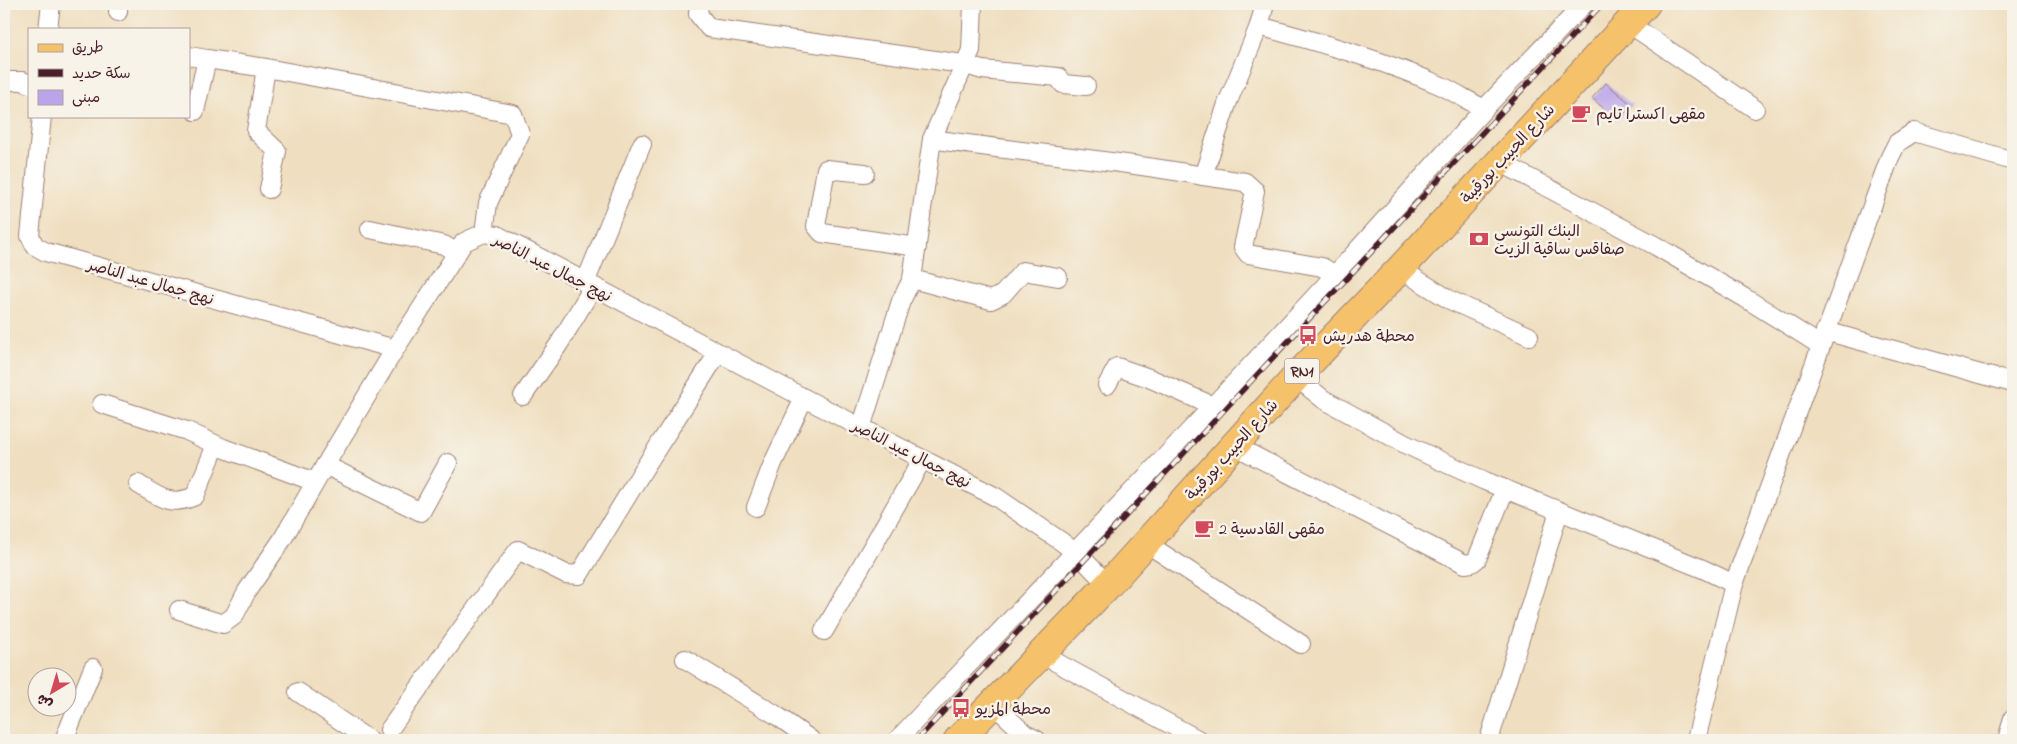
<svg xmlns="http://www.w3.org/2000/svg" width="2017" height="744" viewBox="0 0 2017 744" font-family="'Indie Flower','Playpen Sans Arabic',sans-serif">
	<style>
		.building { fill: #bba5ea }
		.lines { fill: none; stroke-linecap: round; stroke-linejoin: round }
		.street-casing { stroke: #9c7f76; stroke-width: 20 }
		.primary-casing { stroke: #9c7f76; stroke-width: 30 }
		.street { stroke: #fff; stroke-width: 18 }
		.primary { stroke: #f5c16b; stroke-width: 28 }
		.rail-casing { stroke: #4a1f2b; stroke-width: 5.5 }
		.rail { stroke: #f7f3e8; stroke-width: 4; stroke-dasharray: 11; stroke-linecap: butt }
		.labels { text-anchor: middle; stroke-width: 5; stroke-linejoin: round; paint-order: stroke }
		.shield { fill: #f7f3e8; stroke: #7e5f64; stroke-width: 1 }
		.shield-label { font-size: 15px; font-weight: bold; fill: #4a1f2b }
		.poi-label { font-size: 16px; fill: #4a1f2b; stroke: #f7f3e8; text-anchor: start }
		.street-label { font-size: 16px; fill: #4a1f2b; stroke: #f7f3e8 }
	</style>
	<rect width="100%" height="100%" fill="#f7f3e8"/>
	<filter id="ink" filterUnits="userSpaceOnUse"><feTurbulence type="fractalNoise" baseFrequency=".02" numOctaves="2"/><feDisplacementMap in="SourceGraphic" scale="10" xChannelSelector="R" yChannelSelector="G"/><feConvolveMatrix kernelMatrix="1 2 1 2 8 2 1 2 1" color-interpolation-filters="sRGB"/></filter>
	<filter id="wash" filterUnits="userSpaceOnUse"><feTurbulence type="fractalNoise" baseFrequency=".0096" numOctaves="4" result="noise"/><feDisplacementMap in="SourceGraphic" scale="20" xChannelSelector="R" yChannelSelector="G"/><feGaussianBlur stdDeviation="1.12" result="paint"/><feColorMatrix in="noise" values="0 0 0 0 0 0 0 0 0 0 0 0 0 0 0 0 0 1.4 0 .05"/><feComposite in="paint" operator="in"/></filter>
	<g filter="url(#wash)">
		<rect width="100%" height="100%" fill="#efdfc0"/>
		<g id="blocks">
			<!-- building -->
			<path class="building" d="M 1606,83 L 1632,105 L 1618,121 L 1592,98 Z"/>
		</g>
	</g>
	<g filter="url(#ink)">
		<use href="#blocks" fill-opacity="0" stroke="#9c7f76" stroke-width="1"/>
		<g class="lines">
			<!-- street casing -->
			<g class="street-casing">
				<g id="street">
					<path d="M 118,4 L 118,12"/>
					<path d="M 699,4 L 698,14 L 709,28 L 963,64 L 982,70 L 1058,77 L 1063,84 L 1086,86"/>
					<path d="M 1265,4 L 1259,26 C 1321,43 1384,60 1444,87 C 1457,94 1471,102 1484,109"/>
					<path d="M 1628,23 L 1755,109"/>
					<path d="M 48,29 L 51,4"/>
					<path d="M 189,56 L 207,59"/>
					<path d="M 4,81 L 23,81 L 29,84"/>
					<path d="M 195,111 L 207,59 L 266,68"/>
					<path d="M 42,116 L 30,236 L 35,246 L 46,252 L 395,349 L 464,242 L 484,233 L 497,235 L 804,398 L 996,497 L 1062,542 L 1083,559 L 1108,585"/>
					<path d="M 932,139 C 1022,153 1113,159 1203,176 L 1227,104 L 1259,26"/>
					<path d="M 1498,161 L 1656,246 L 1745,298 L 1820,345"/>
					<path d="M 865,173 L 826,169 L 816,226 L 822,233 L 917,247"/>
					<path d="M 1203,176 L 1245,182 L 1255,191 L 1243,247 L 1248,254 L 1322,267 L 1335,275"/>
					<path d="M 269,189 L 277,151 L 256,131 L 266,68 L 513,114 L 520,134 L 488,203 L 484,233"/>
					<path d="M 370,229 L 444,245 L 457,253"/>
					<path d="M 1400,269 L 1450,300 L 1529,336"/>
					<path d="M 912,279 L 991,300 L 1003,294 L 1023,271 L 1058,277"/>
					<path d="M 585,283 L 642,144"/>
					<path d="M 1825,331 L 2013,383"/>
					<path d="M 1296,377 L 1323,399 L 1405,444 L 1441,461 L 1485,481 L 1703,569 L 1734,584"/>
					<path d="M 1107,385 L 1117,367 L 1149,378 L 1213,406"/>
					<path d="M 523,396 L 559,344 L 593,287"/>
					<path d="M 102,404 L 187,431 L 223,448 L 315,482"/>
					<path d="M 861,428 L 901,301 L 912,279 L 932,139 L 971,50 L 973,4"/>
					<path d="M 1233,445 L 1465,564 L 1472,563 L 1477,559 L 1505,489"/>
					<path d="M 325,465 L 421,512 L 448,463"/>
					<path d="M 138,484 C 159,497 170,507 195,496 L 216,445"/>
					<path d="M 756,507 L 773,463 L 804,398"/>
					<path d="M 1146,543 L 1301,644"/>
					<path d="M 179,610 L 223,624 L 234,616 L 247,591 L 282,540 L 330,457 L 395,349"/>
					<path d="M 824,631 L 922,460"/>
					<path d="M 1041,654 L 1199,740"/>
					<path d="M 685,659 L 776,715 L 811,740"/>
					<path d="M 298,692 L 369,740"/>
					<path d="M 993,704 L 1025,734 L 1037,740"/>
					<path d="M 389,730 L 518,550 L 566,574 L 579,575 L 645,467 L 718,353"/>
					<path d="M 64,740 L 93,668"/>
					<path d="M 897,740 L 1213,406 L 1335,275 L 1484,109 L 1584,4"/>
					<path d="M 1489,740 L 1559,511"/>
					<path d="M 1696,740 L 1734,584 L 1890,157 L 1897,143 L 1914,132 L 2013,161"/>
					<path d="M 2007,740 L 2013,718"/>
				</g>
			</g>
			<!-- primary casing -->
			<g class="primary-casing">
				<path id="primary" d="M 958,740 L 1108,585 L 1296,377 L 1400,269 L 1646,4"/>
			</g>
			<!-- street -->
			<use href="#street" class="street"/>
			<!-- primary -->
			<use href="#primary" class="primary"/>
			<!-- rail casing -->
			<g class="rail-casing">
				<path id="rail" d="M 917,740 C 1145,495 1374,249 1602,4"/>
			</g>
			<!-- rail -->
			<use href="#rail" class="rail"/>
		</g>
	</g>
	<!-- icons -->
	<defs>
		<g id="cafe-bare" transform="scale(1.5)"><path d="M-5.5-4.5H6V0H3Q3 3.5 0 3.5H-2.5Q-5.5 3.5-5.5 0ZM3-3.2v2h1.7v-2ZM-6 4.5H4V6H-6Z" fill="#d1495b" stroke="#f7f3e8" stroke-width="2.5" paint-order="stroke"/></g>
		<g id="bank-bare" transform="scale(1.5)"><path d="M-6-4H6V4H-6ZM0-2.3a2.3 2.3 0 1 0 0 4.6a2.3 2.3 0 1 0 0-4.6Z" fill="#d1495b" stroke="#f7f3e8" stroke-width="2.5" paint-order="stroke"/></g>
		<g id="bus-bare" transform="scale(1.5)"><path d="M-5-6H5V4H4V6H2V4H-2V6H-4V4H-5ZM-3.5-4V0h7V-4ZM-3.5 1.2v1.5H-2V1.2ZM2 1.2v1.5H3.5V1.2Z" fill="#d1495b" stroke="#f7f3e8" stroke-width="2.5" paint-order="stroke"/></g>
	</defs>
	<g fill-rule="evenodd">
		<use href="#cafe-bare" x="1581" y="113"/>
		<use href="#bank-bare" x="1479" y="239"/>
		<use href="#bus-bare" x="1308" y="335"/>
		<use href="#cafe-bare" x="1204" y="528"/>
		<use href="#bus-bare" x="961" y="708"/>
	</g>
	<g class="labels">
		<!-- shield labels -->
		<rect class="shield" x="1284.5" y="358.5" width="35" height="25" rx="4"/>
		<g class="shield-label">
			<text x="1302" y="376">RN1</text>
		</g>
		<!-- poi labels -->
		<g class="poi-label">
			<text x="1596" y="119">مقهى اكسترا تايم</text>
			<text x="1494" y="236">البنك التونسي<tspan x="1494" dy="18">صفاقس ساقية الزيت</tspan></text>
			<text x="1323" y="341">محطة هدريش</text>
			<text x="1219" y="534">مقهى القادسية 2</text>
			<text x="976" y="714">محطة المزيو</text>
		</g>
		<!-- street labels -->
		<g class="street-label">
			<text transform="translate(1507 153) rotate(-47)" y="6">شارع الحبيب بورقيبة</text>
			<text transform="translate(553 267) rotate(27)" y="6">نهج جمال عبد الناصر</text>
			<text transform="translate(151 281) rotate(16)" y="6">نهج جمال عبد الناصر</text>
			<text transform="translate(1231 449) rotate(-48)" y="6">شارع الحبيب بورقيبة</text>
			<text transform="translate(912 453) rotate(27)" y="6">نهج جمال عبد الناصر</text>
		</g>
	</g>
	<!-- margin -->
	<rect width="2017" height="744" fill="none" stroke="#f7f3e8" stroke-width="20"/>
	<!-- legend -->
	<rect x="28" y="28" width="162" height="90" fill="#f7f3e8" stroke="#b29e9c"/>
	<rect x="38" y="44" width="25" height="8" fill="#f5c16b" stroke="#b29e9c"/>
	<text x="72" y="52" font-size="15" fill="#4a1f2b">طريق</text>
	<rect x="38" y="69" width="25" height="8" fill="#4a1f2b" stroke="#b29e9c"/>
	<text x="72" y="78" font-size="15" fill="#4a1f2b">سكة حديد</text>
	<rect x="38" y="90" width="25" height="15" fill="#bba5ea" stroke="#b29e9c"/>
	<text x="72" y="102" font-size="15" fill="#4a1f2b">مبنى</text>
	<!-- north arrow -->
	<g transform="translate(52 692) rotate(218)"><circle r="24" fill="#f7f3e8" stroke="#b29e9c"/>
	<path d="M0-4L9 19L0 12L-9 19Z" fill="#d1495b"/>
	<text y="-8" font-size="14" font-weight="bold" text-anchor="middle" fill="#4a1f2b">ش</text>
	</g>
</svg>
